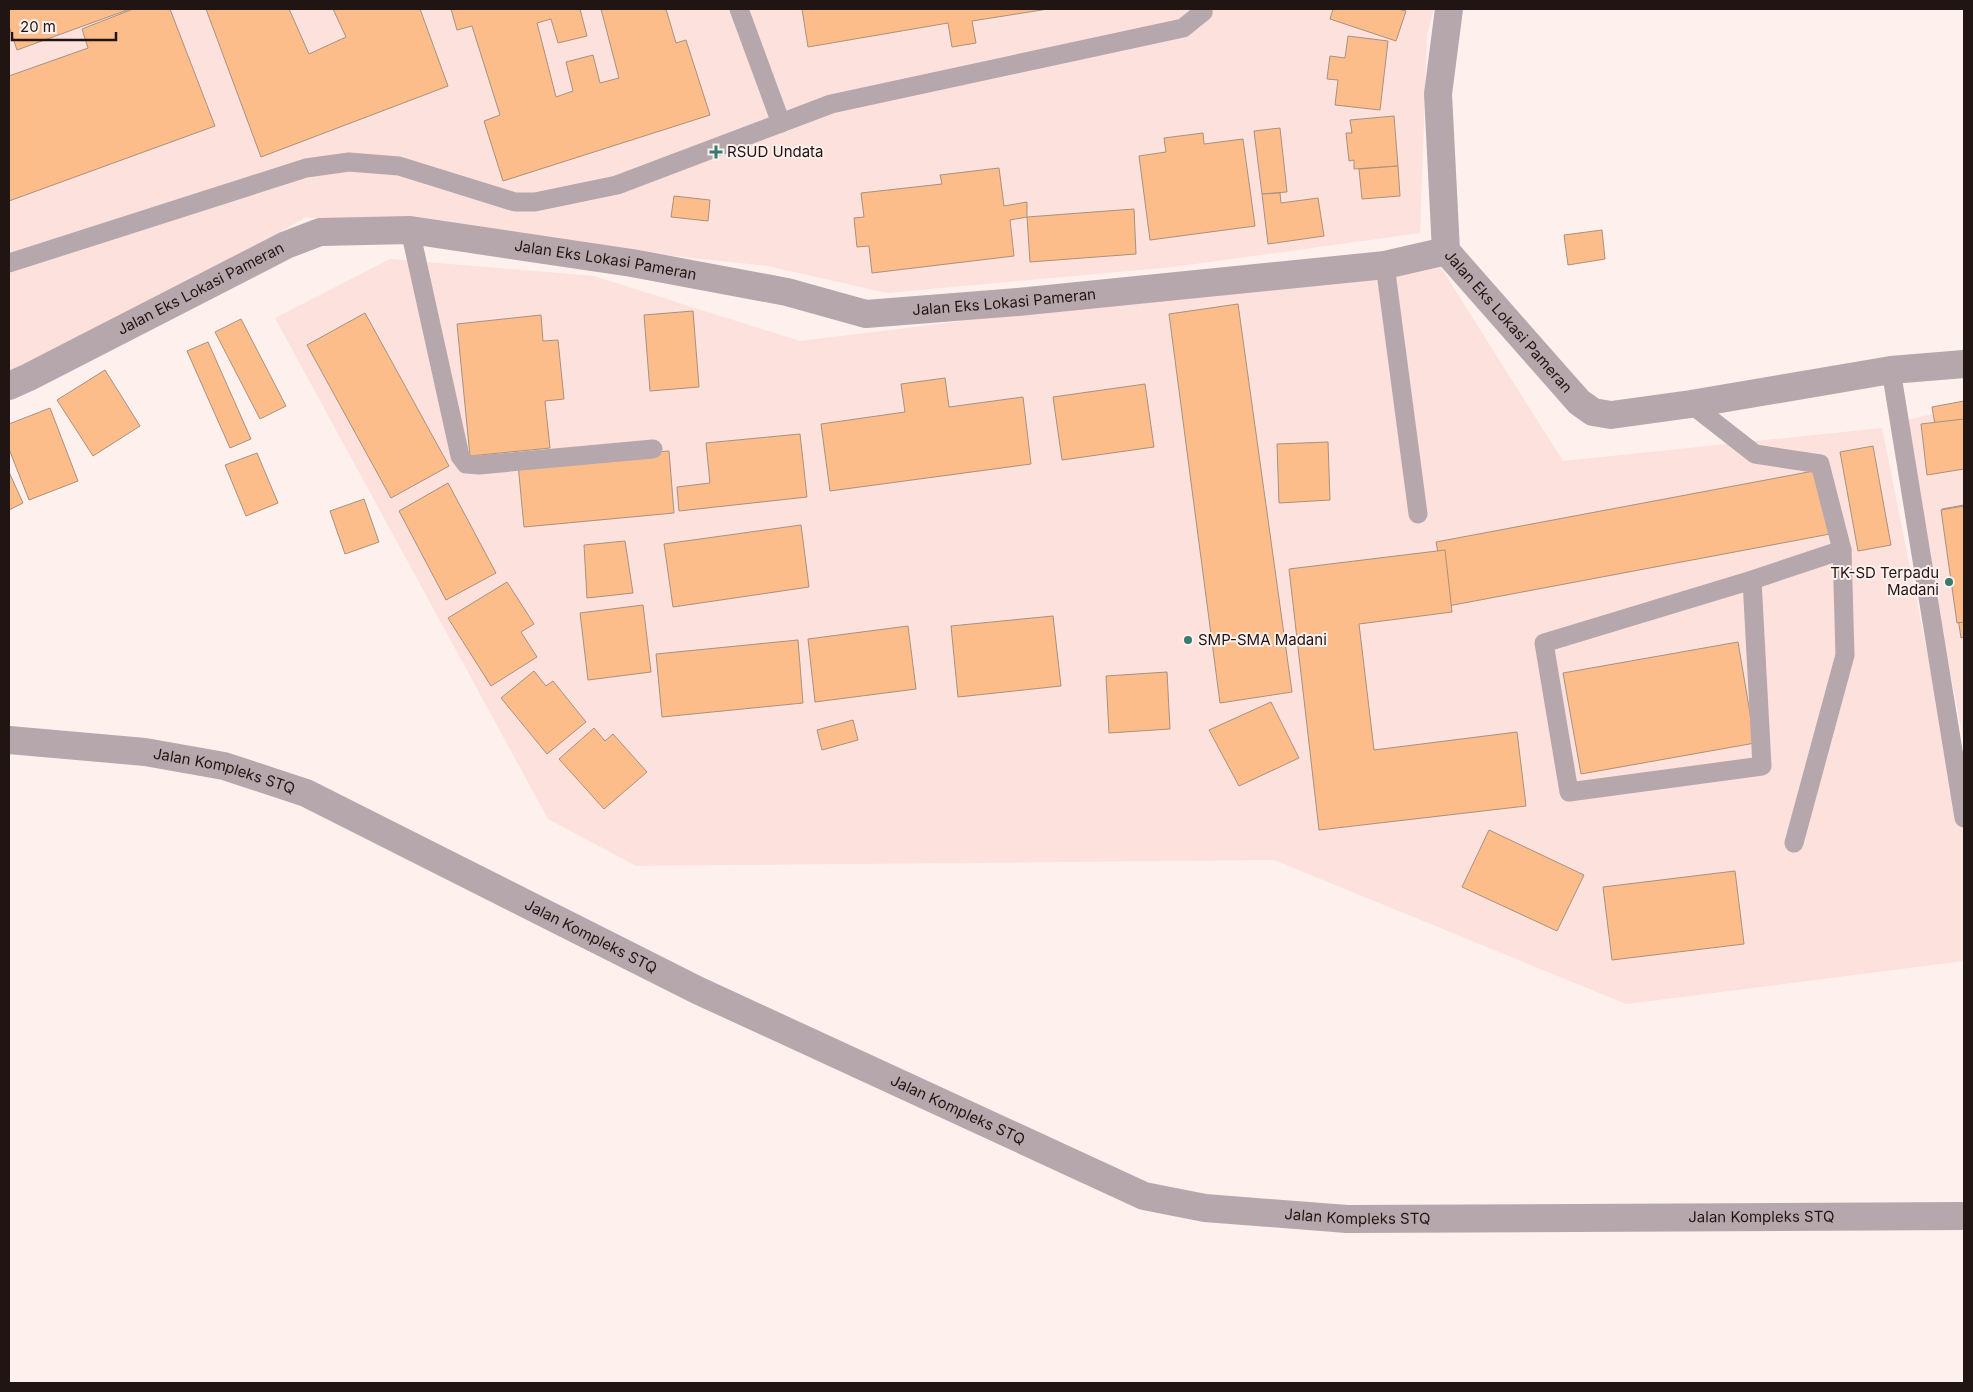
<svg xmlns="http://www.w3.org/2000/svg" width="1973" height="1392" viewBox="0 0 1973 1392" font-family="Inter,sans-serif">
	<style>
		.built { fill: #fce1dd }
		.building { fill: #fcbd8a; stroke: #a9917e }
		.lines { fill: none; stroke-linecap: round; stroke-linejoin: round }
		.lane { stroke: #b5a7ab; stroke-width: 19 }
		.street { stroke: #b5a7ab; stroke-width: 28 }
		.poi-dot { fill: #367b6f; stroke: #fef0ed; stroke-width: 2 }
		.labels { text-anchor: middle; stroke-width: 4; stroke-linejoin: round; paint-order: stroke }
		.poi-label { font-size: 15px; fill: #211513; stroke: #fef0ed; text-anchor: start }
		.street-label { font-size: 15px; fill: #211513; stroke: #fef0ed }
	</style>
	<rect width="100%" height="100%" fill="#fef0ed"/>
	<!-- built -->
	<g class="built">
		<path d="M 9,9 L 1434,9 L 1427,35 L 1420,233 L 1173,267 L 887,293 L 768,266 L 306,217 L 29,377 L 9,386 Z"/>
		<path d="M 390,259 L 594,276 L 800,341 L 1438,263 L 1563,461 L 1882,428 L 1964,836 L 1964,961 L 1626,1004 L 1274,860 L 636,866 L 548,819 L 275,318 Z"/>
		<path d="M 1964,407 L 1964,743 L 1902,421 Z"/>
	</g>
	<!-- building -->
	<g class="building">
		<path d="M 9,9 L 130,9 L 17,50 L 9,26 Z"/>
		<path d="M 133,9 L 170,9 L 215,126 L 9,201 L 9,76 L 88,48 L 82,29 Z"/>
		<path d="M 206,9 L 289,9 L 309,54 L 346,37 L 333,9 L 420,9 L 448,86 L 261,157 Z"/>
		<path d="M 451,9 L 582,9 L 580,9 L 587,36 L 558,43 L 551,19 L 537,23 L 556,97 L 573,91 L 566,62 L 593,55 L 600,83 L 619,78 L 601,9 L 666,9 L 676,43 L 686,40 L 710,115 L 503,181 L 484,121 L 500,115 L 472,26 L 457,30 Z"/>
		<path d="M 802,9 L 1048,9 L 972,21 L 976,43 L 952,47 L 948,23 L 808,47 Z"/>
		<path d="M 1333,9 L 1398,9 L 1406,11 L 1396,41 L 1330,19 Z"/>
		<path d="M 1348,36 L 1388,41 L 1380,110 L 1335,105 L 1338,80 L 1327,79 L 1330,56 L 1345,58 Z"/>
		<path d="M 1394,116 L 1398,166 L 1354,169 L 1354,160 L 1349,161 L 1346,133 L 1352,133 L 1350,120 Z"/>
		<path d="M 1280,128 L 1287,192 L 1262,194 L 1254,131 Z"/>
		<path d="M 1203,133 L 1204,144 L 1243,139 L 1255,226 L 1150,240 L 1139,156 L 1166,152 L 1164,138 Z"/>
		<path d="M 1398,166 L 1400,196 L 1362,199 L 1359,169 Z"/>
		<path d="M 999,168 L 1004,206 L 1027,202 L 1027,217 L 1010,220 L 1014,256 L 872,273 L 869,246 L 857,247 L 854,218 L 864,217 L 861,193 L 942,184 L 940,175 Z"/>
		<path d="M 1280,193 L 1281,203 L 1318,198 L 1324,236 L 1268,244 L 1262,194 Z"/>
		<path d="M 674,196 L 710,200 L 708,221 L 671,217 Z"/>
		<path d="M 1134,209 L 1136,254 L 1030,262 L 1027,217 Z"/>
		<path d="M 1602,230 L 1605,259 L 1568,265 L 1564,235 Z"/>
		<path d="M 1238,304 L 1292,692 L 1220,703 L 1169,314 Z"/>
		<path d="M 693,311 L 699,387 L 650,391 L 644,315 Z"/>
		<path d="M 365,313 L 449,466 L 391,498 L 307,345 Z"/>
		<path d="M 541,315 L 543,341 L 558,340 L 564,399 L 545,401 L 550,448 L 470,456 L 457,324 Z"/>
		<path d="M 241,319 L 286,406 L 260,419 L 215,332 Z"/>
		<path d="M 208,342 L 251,439 L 230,448 L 187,351 Z"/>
		<path d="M 105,370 L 140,426 L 93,456 L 57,400 Z"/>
		<path d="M 945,378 L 949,407 L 1023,397 L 1031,464 L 830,491 L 821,424 L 905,412 L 901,384 Z"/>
		<path d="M 1145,384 L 1154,447 L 1062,460 L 1053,397 Z"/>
		<path d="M 1964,401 L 1964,463 L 1942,466 L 1932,407 Z"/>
		<path d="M 50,408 L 78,481 L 29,500 L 9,449 L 9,424 Z"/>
		<path d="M 1964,419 L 1964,469 L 1927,475 L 1921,424 Z"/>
		<path d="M 800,434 L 807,497 L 679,511 L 677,487 L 710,483 L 706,443 Z"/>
		<path d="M 1328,442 L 1330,500 L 1279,503 L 1277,444 Z"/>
		<path d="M 1873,446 L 1891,545 L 1858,551 L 1840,452 Z"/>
		<path d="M 669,451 L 674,513 L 524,527 L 518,464 Z"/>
		<path d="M 257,453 L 278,503 L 246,516 L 225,465 Z"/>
		<path d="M 1819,470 L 1830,534 L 1448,606 L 1436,542 Z"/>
		<path d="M 9,472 L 23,503 L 9,510 Z"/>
		<path d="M 448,483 L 496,573 L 446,600 L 399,511 Z"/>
		<path d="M 364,499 L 379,542 L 345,554 L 330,511 Z"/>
		<path d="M 1964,505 L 1964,637 L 1961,638 L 1942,509 Z"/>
		<path d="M 1964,506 L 1964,622 L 1957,623 L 1941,510 Z"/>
		<path d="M 801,525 L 809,587 L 673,607 L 664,544 Z"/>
		<path d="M 625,541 L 633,593 L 587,598 L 584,545 Z"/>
		<path d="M 1445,550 L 1452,612 L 1359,624 L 1374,750 L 1517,732 L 1526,806 L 1319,830 L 1289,569 Z"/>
		<path d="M 507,582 L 534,624 L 521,632 L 537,657 L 491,686 L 448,618 Z"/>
		<path d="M 643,605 L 651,672 L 588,680 L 580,613 Z"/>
		<path d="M 1053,616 L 1061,686 L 958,697 L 951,626 Z"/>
		<path d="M 908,626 L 916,689 L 815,702 L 808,639 Z"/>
		<path d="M 798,640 L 803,703 L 662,717 L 656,654 Z"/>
		<path d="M 1738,642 L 1755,743 L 1581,774 L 1563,673 Z"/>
		<path d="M 534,671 L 546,686 L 553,681 L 586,722 L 547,754 L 501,698 Z"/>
		<path d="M 1167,672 L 1170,729 L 1109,733 L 1106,676 Z"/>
		<path d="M 1271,702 L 1299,758 L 1239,786 L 1209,730 Z"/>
		<path d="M 853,720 L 858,740 L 822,750 L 817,730 Z"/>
		<path d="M 594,728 L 605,741 L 613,734 L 647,772 L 604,809 L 559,759 Z"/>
		<path d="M 1489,830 L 1584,875 L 1557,931 L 1462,887 Z"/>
		<path d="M 1735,871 L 1744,944 L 1612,960 L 1603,887 Z"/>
	</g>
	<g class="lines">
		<!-- lane -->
		<g class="lane">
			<path d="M 739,9 L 781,123"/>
			<path d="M 410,230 L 460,456 L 466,464 L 479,465 L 653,449"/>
			<path d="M 9,263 L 306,168 L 349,162 L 399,166 L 515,202 L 535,202 L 617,185 L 831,104 L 1183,28 L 1203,12 L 1202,9"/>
			<path d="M 1385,265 L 1418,514"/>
			<path d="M 1891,370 L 1964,818"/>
			<path d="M 1691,404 L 1755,454 L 1820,464 L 1842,550 L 1845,655 L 1794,843"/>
			<path d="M 1752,580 L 1762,766 L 1569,792 L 1544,643 L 1752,580 L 1842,550"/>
		</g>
		<!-- street -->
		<g class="street">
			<path id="s1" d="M 1446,251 L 1579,402 L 1593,412 L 1611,415 L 1691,404 L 1891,370 L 1964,364"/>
			<path d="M 1446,251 L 1438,94 L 1449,9"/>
			<path id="s2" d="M 9,386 L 29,377 L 286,245 L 320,232 L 410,230 L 632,263 L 787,292 L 866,314 L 1018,302 L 1385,265 L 1446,251"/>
			<path id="s3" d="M 9,740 L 145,752 L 224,766 L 306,793 L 697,990 L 1144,1196 L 1205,1208 L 1347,1219 L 1964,1216"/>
		</g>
	</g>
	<!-- markers -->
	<g class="poi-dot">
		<path d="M713.5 144.5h5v5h5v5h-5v5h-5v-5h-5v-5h5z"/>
		<circle cx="1949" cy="582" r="5"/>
		<circle cx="1188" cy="640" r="5"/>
	</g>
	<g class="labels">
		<!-- poi labels -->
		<g class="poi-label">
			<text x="727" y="157">RSUD Undata</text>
			<text x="1939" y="578" text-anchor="end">TK-SD Terpadu<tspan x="1939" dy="17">Madani</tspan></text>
			<text x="1198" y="645">SMP-SMA Madani</text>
		</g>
		<!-- street labels -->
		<g class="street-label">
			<text dy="5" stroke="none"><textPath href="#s2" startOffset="635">Jalan Eks Lokasi Pameran</textPath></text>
			<text dy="5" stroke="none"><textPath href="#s2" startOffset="215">Jalan Eks Lokasi Pameran</textPath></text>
			<text dy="5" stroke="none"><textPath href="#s2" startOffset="1040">Jalan Eks Lokasi Pameran</textPath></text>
			<text dy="5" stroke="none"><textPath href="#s1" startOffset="94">Jalan Eks Lokasi Pameran</textPath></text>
			<text dy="5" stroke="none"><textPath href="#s3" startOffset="218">Jalan Kompleks STQ</textPath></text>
			<text dy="5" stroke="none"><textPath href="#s3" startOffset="622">Jalan Kompleks STQ</textPath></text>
			<text dy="5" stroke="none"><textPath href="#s3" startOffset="1028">Jalan Kompleks STQ</textPath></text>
			<text dy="5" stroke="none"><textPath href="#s3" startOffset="1448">Jalan Kompleks STQ</textPath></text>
			<text dy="5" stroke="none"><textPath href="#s3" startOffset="1852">Jalan Kompleks STQ</textPath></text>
		</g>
	</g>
	<!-- border -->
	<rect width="1973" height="1392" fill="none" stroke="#211513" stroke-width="20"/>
	<!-- scale -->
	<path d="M12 32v8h104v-8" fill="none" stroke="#211513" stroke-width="2.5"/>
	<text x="20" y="32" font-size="15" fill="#211513" stroke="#fef0ed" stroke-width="4" paint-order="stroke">20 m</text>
</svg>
